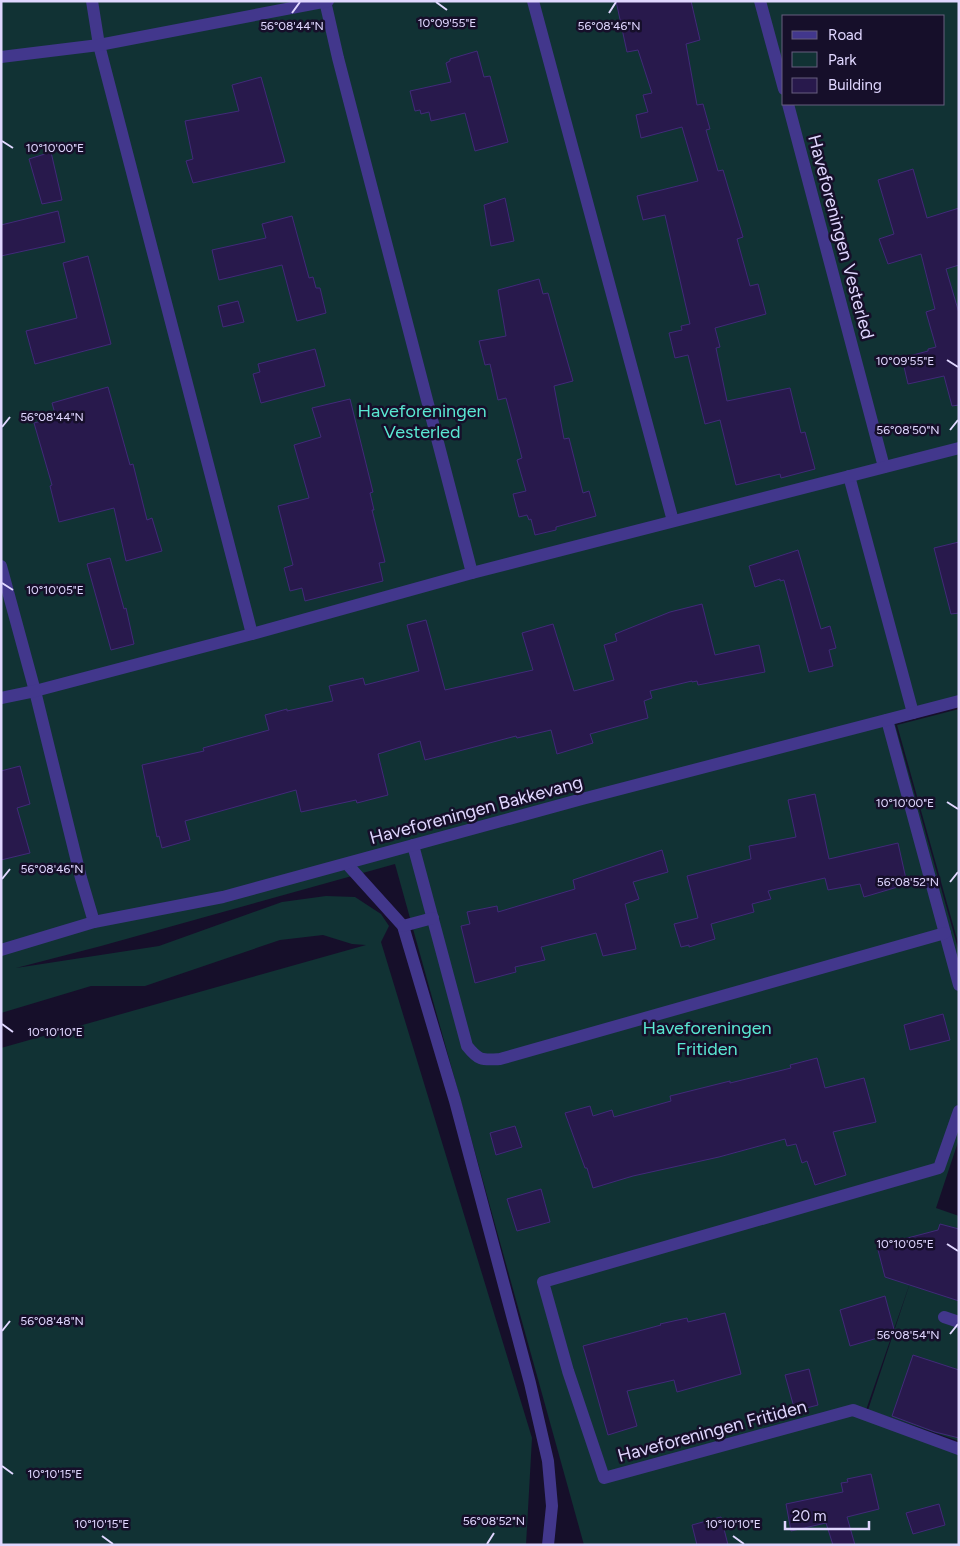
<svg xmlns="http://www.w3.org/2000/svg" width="960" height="1546" viewBox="0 0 960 1546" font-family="Figtree,sans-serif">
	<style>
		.green { fill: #113234; fill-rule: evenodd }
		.building { fill: #28194c; stroke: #412a79 }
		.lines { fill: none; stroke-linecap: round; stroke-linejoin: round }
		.minor { stroke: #42378c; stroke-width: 12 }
		.ticks { fill: none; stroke: #e0d7ff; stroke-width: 2 }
		.labels { text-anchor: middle; stroke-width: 5; stroke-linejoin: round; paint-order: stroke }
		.street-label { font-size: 18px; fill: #e0d7ff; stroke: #160f2a }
		.park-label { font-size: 18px; fill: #5ae8d2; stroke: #160f2a }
		.ticks-label { font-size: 12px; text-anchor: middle; fill: #e0d7ff; stroke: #160f2a; stroke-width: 5; stroke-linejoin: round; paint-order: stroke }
	</style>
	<rect width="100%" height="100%" fill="#160f2a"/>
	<!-- green -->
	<g class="green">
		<path d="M 1,1 L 959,1 L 959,706 L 895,724 L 959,952 L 959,1139 L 936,1208 L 959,1216 L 959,1441 L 868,1410 L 912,1277 L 865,1413 L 959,1444 L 959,1545 L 584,1545 L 395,864 L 101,946 L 16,968 L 159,946 L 282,902 L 326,896 L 355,897 L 381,914 L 389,926 L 381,942 L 532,1438 L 526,1545 L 1,1545 L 1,1048 L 366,945 L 352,944 L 323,935 L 280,940 L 145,986 L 91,986 L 1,1013 ZM 784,16 L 944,16 L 944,104 L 784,104 Z"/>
		<path d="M 959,709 L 959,946 L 897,725 Z"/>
	</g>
	<!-- building -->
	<g class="building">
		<path d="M 616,1 L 691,1 L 700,40 L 686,44 L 697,105 L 703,104 L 710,129 L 706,130 L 718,171 L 723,170 L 743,237 L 737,239 L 750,286 L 758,284 L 766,314 L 715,328 L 720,347 L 716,348 L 727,401 L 790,388 L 801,433 L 805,432 L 815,469 L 781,478 L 780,474 L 736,485 L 720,420 L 705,424 L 688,355 L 675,358 L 669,333 L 682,330 L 681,326 L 690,324 L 679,276 L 665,215 L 643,220 L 637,196 L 698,181 L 682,127 L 641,138 L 636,115 L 648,112 L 643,95 L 652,93 L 638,50 L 627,52 Z"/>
		<path d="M 477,51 L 484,77 L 490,76 L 508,142 L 475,151 L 465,113 L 431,121 L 429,112 L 421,114 L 420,110 L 415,111 L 410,91 L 451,82 L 446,63 L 450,61 L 450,59 Z"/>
		<path d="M 261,77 L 285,162 L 193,183 L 186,161 L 193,159 L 185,121 L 239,111 L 232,85 Z"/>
		<path d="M 51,152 L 62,200 L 42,204 L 29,159 Z"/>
		<path d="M 913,169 L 927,218 L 959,208 L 959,265 L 946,269 L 959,313 L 959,405 L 952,406 L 944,376 L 908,384 L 902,358 L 928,351 L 928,349 L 936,347 L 926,312 L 935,309 L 921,254 L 888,264 L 879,239 L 894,234 L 878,180 Z"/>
		<path d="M 505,198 L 514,241 L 491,246 L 484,205 Z"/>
		<path d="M 58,211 L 65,242 L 1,256 L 1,225 Z"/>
		<path d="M 292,216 L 309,278 L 313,277 L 316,288 L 320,288 L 326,313 L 297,321 L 282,265 L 219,280 L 212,250 L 266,238 L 262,224 Z"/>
		<path d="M 88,256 L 111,344 L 35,364 L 26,331 L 77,318 L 63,263 Z"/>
		<path d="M 539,279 L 543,294 L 548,293 L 573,381 L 554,386 L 564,439 L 569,438 L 583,493 L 589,491 L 596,516 L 556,527 L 556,530 L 535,535 L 531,519 L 529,520 L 527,515 L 519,517 L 513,494 L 526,491 L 517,460 L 522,458 L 506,398 L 498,400 L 490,364 L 485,365 L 479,341 L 506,336 L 498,290 Z"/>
		<path d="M 238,301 L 244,322 L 223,327 L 218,306 Z"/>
		<path d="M 315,349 L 325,386 L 261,403 L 253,374 L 260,372 L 258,364 Z"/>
		<path d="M 108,387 L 130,465 L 133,464 L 147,520 L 152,518 L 162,551 L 126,561 L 114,508 L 59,522 L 50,486 L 52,485 L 34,423 L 56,417 L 52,403 Z"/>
		<path d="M 350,399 L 373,492 L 370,493 L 374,510 L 372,510 L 385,562 L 379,563 L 383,581 L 305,601 L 302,588 L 290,591 L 284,568 L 293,565 L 278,506 L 309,498 L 294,445 L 321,437 L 312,408 Z"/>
		<path d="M 959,542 L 959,613 L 951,614 L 934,548 Z"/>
		<path d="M 798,550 L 821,629 L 830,626 L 836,648 L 829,650 L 833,666 L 809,672 L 784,580 L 780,581 L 780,579 L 755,587 L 749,566 Z"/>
		<path d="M 110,558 L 124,609 L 126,608 L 134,644 L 111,650 L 87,564 Z"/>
		<path d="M 702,604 L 715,655 L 759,645 L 765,672 L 698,685 L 697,681 L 692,682 L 692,681 L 650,691 L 652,698 L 644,701 L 648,718 L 590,734 L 593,743 L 557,754 L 551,730 L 517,738 L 516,736 L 425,760 L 420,741 L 378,754 L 388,795 L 357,803 L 356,800 L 301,812 L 296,790 L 185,821 L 190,840 L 162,848 L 159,836 L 157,837 L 142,765 L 204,751 L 203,748 L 269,730 L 265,715 L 287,709 L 287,711 L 333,701 L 329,686 L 363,678 L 365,685 L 419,671 L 407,625 L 426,620 L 445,690 L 533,670 L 522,633 L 553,624 L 574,691 L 614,680 L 604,645 L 617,641 L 615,634 L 670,612 Z"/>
		<path d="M 20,766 L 30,804 L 17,808 L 30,853 L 1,860 L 1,771 Z"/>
		<path d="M 815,794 L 829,859 L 898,843 L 906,879 L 900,881 L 901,886 L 864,897 L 860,884 L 828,890 L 825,878 L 768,891 L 771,899 L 752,904 L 754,912 L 711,924 L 715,939 L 689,947 L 689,945 L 681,947 L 674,924 L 698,918 L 687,876 L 751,859 L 749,846 L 796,837 L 788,800 Z"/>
		<path d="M 662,850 L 668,872 L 633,882 L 639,899 L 625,904 L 636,949 L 603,956 L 596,933 L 541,947 L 545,960 L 515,967 L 516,972 L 475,983 L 461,926 L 470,924 L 467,912 L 497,906 L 498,912 L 575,889 L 573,880 Z"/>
		<path d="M 943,1014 L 950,1040 L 910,1050 L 904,1025 Z"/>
		<path d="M 817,1058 L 825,1088 L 864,1078 L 876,1122 L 833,1132 L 846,1175 L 815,1185 L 807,1161 L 802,1163 L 796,1144 L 787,1146 L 785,1139 L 719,1157 L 633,1176 L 593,1188 L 587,1168 L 585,1168 L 565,1113 L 590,1106 L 593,1116 L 612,1110 L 614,1117 L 671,1101 L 670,1096 L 730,1081 L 730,1083 L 791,1068 L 790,1065 Z"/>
		<path d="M 515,1126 L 522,1147 L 496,1155 L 490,1133 Z"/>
		<path d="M 541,1189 L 550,1222 L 517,1231 L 507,1199 Z"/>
		<path d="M 940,1224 L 959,1229 L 959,1301 L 885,1277 L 877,1246 L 938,1230 Z"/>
		<path d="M 885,1296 L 895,1333 L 850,1346 L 840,1310 Z"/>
		<path d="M 725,1313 L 741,1374 L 677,1392 L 674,1380 L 627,1391 L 637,1426 L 608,1435 L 583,1346 L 661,1325 L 660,1324 L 687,1318 L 688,1322 Z"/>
		<path d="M 913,1355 L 959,1370 L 959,1438 L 935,1432 L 892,1416 Z"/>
		<path d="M 809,1369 L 818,1405 L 795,1411 L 785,1375 Z"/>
		<path d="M 871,1474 L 879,1509 L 847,1517 L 855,1545 L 833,1545 L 826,1523 L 791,1531 L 786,1504 L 843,1492 L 841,1483 L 848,1482 L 847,1479 Z"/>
		<path d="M 939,1504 L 945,1525 L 913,1534 L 906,1513 Z"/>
		<path d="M 721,1517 L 728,1545 L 697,1545 L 692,1525 Z"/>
	</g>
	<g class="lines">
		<!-- minor -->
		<g class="minor">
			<path d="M 92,1 L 99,45 L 252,634"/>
			<path d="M 325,1 L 338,58 L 472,573"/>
			<path d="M 533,1 L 673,521"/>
			<path d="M 760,1 L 784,89"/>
			<path d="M 1,57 L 99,45 L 328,1"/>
			<path d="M 788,104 L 884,467"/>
			<path d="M 849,476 L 913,713"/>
			<path d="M 1,566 L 35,691 L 81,878 L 94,922"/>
			<path d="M 1,698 L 35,691 L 252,634 L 472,573 L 959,448"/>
			<path d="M 887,720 L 959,985"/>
			<path d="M 413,845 L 467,1046 C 479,1061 482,1060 500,1059 L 945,933"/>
			<path d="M 347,864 L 403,926 L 455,1101 L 530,1383 L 548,1461 L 552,1506 L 548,1545"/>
			<path d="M 403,926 L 433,918"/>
			<path d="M 1,950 L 94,922 L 223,897 L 582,799 L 959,701"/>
			<path d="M 959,1111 L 939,1168 L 543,1282 L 568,1371 L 604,1478 L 853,1410 L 959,1449"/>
			<path d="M 944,1317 L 959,1322"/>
		</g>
	</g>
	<!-- ticks -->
	<path class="ticks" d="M 436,2 L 447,10M 292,13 L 300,2M 609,13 L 616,2M 2,141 L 13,148M 947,360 L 958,367M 2,427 L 10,417M 950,430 L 958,420M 2,583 L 13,590M 947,802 L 958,809M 2,879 L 10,869M 950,882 L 958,872M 2,1024 L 13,1032M 947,1244 L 958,1251M 2,1331 L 10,1321M 950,1334 L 958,1324M 2,1466 L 13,1474M 102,1536 L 113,1544M 733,1536 L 744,1544M 487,1544 L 494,1533"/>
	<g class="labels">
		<!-- street labels -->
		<g class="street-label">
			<text transform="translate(841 237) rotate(75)" y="6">Haveforeningen Vesterled</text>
			<text transform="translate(476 810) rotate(-15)" y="6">Haveforeningen Bakkevang</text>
			<text transform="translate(712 1431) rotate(-15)" y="6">Haveforeningen Fritiden</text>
		</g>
		<!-- park labels -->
		<g class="park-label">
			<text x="422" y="417">Haveforeningen<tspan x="422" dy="21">Vesterled</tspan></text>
			<text x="707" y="1034">Haveforeningen<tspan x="707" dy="21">Fritiden</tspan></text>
		</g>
	</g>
	<g class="ticks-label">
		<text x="447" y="27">10°09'55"E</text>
		<text x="292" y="30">56°08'44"N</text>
		<text x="609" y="30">56°08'46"N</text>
		<text x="55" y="152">10°10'00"E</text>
		<text x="905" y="365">10°09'55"E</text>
		<text x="52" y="421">56°08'44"N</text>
		<text x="908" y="434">56°08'50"N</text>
		<text x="55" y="594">10°10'05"E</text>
		<text x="905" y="807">10°10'00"E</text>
		<text x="52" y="873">56°08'46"N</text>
		<text x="908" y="886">56°08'52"N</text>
		<text x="55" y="1036">10°10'10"E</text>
		<text x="905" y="1248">10°10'05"E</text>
		<text x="52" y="1325">56°08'48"N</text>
		<text x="908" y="1339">56°08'54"N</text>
		<text x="55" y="1478">10°10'15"E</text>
		<text x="494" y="1525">56°08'52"N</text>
		<text x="102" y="1528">10°10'15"E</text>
		<text x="733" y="1528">10°10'10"E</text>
	</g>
	<!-- border -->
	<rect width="960" height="1546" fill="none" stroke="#e0d7ff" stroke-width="5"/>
	<!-- legend -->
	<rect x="782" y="15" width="162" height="90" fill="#160f2a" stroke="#675f7f"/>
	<rect x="792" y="31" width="25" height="8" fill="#42378c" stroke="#675f7f"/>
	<text x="828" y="40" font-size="15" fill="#e0d7ff">Road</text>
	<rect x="792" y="52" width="25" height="15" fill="#113234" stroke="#675f7f"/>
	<text x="828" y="65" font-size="15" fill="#e0d7ff">Park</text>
	<rect x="792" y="78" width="25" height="15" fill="#28194c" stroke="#675f7f"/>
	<text x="828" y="90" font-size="15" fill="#e0d7ff">Building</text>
	<!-- scale -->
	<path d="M785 1521v8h84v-8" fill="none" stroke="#e0d7ff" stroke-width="2.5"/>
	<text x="792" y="1521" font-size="15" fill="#e0d7ff" stroke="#160f2a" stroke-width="4" paint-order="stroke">20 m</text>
</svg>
